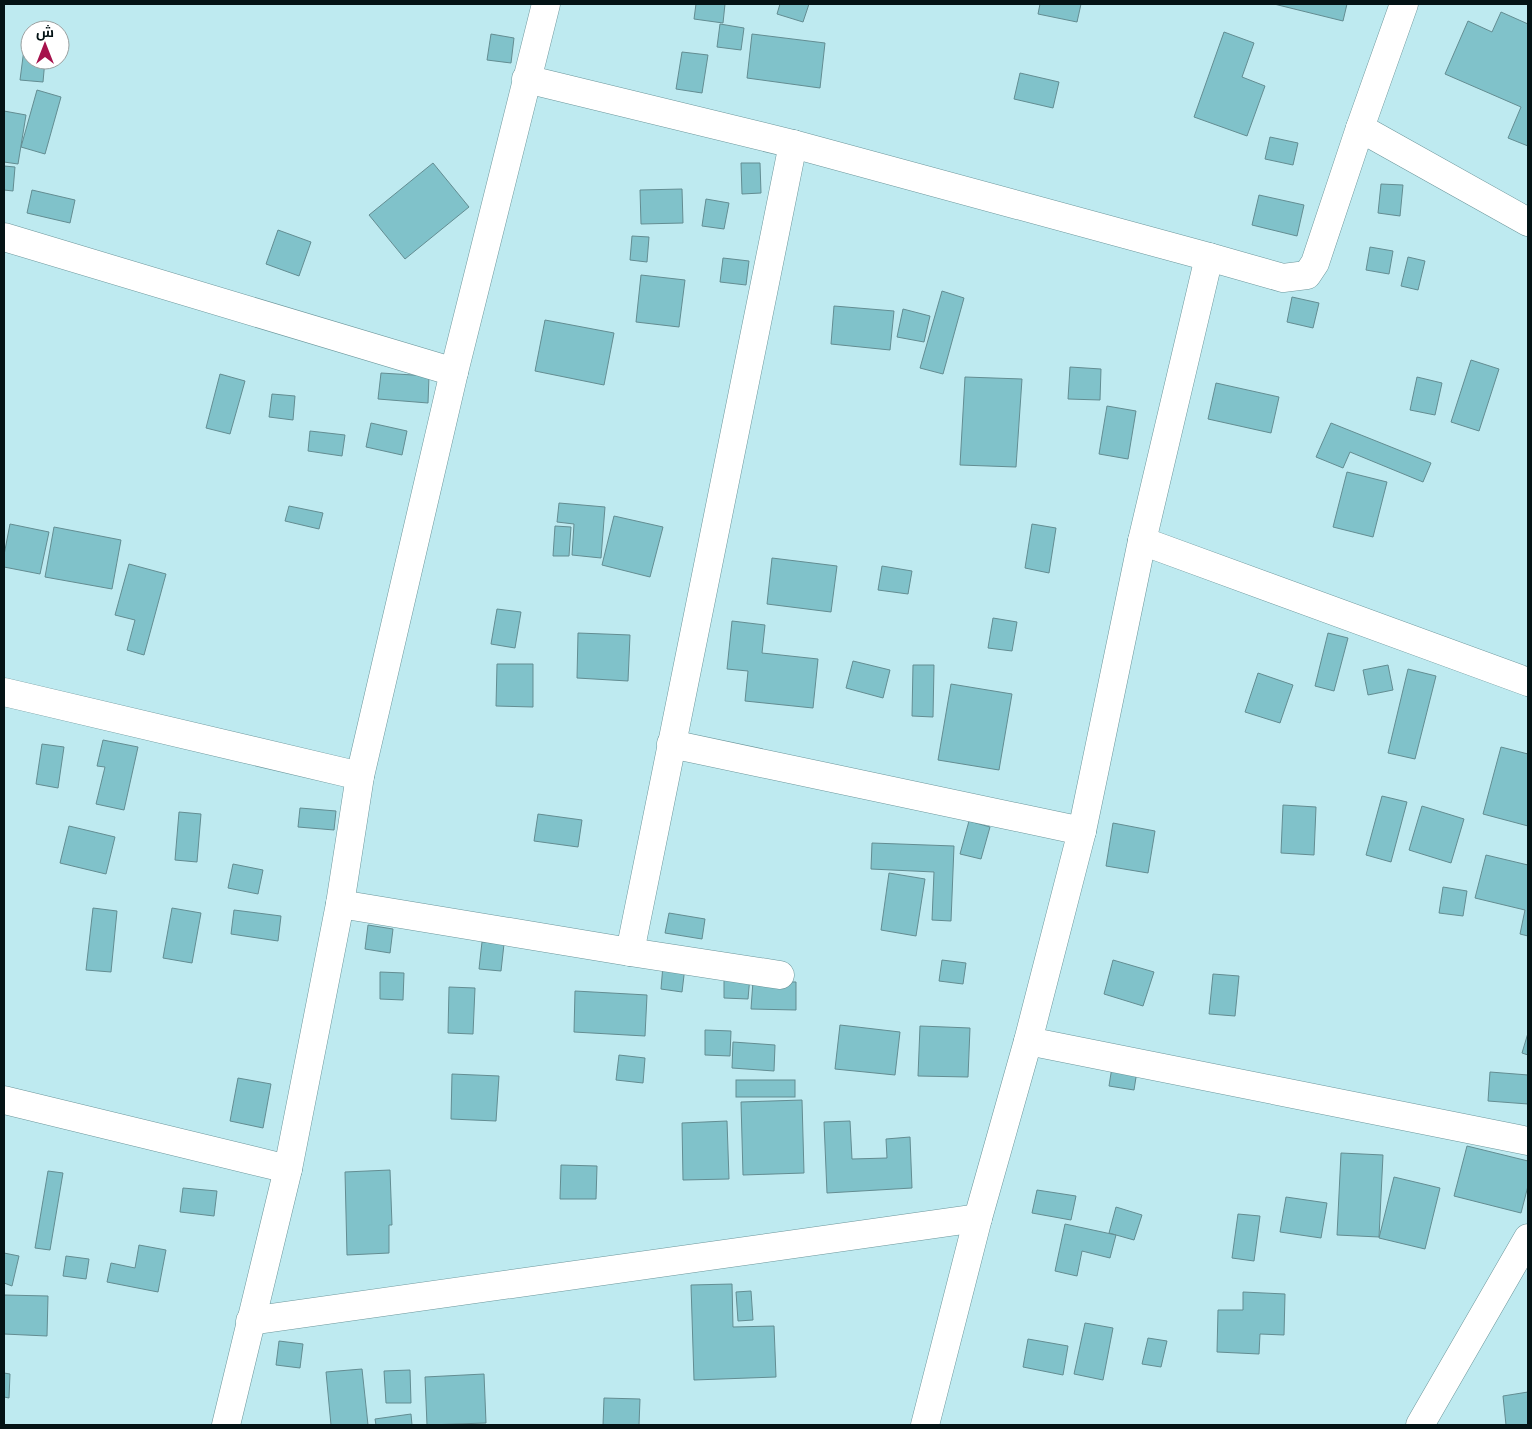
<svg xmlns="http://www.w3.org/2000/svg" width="1532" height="1429" viewBox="0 0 1532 1429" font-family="'Roboto Serif',Cairo,serif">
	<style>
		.building { fill: #80c2ca; stroke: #638d92 }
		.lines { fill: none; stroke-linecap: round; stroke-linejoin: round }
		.minor-casing { stroke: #6c969b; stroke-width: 29 }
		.minor { stroke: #fff; stroke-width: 28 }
	</style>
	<rect width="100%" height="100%" fill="#beeaf0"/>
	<!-- building -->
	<g class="building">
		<path d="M 696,4 L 725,4 L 723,23 L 694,19 Z"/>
		<path d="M 780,4 L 809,4 L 803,22 L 777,14 Z"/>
		<path d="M 1040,4 L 1081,4 L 1077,22 L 1038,14 Z"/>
		<path d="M 1274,4 L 1347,4 L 1343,21 Z"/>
		<path d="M 1501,12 L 1528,24 L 1528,146 L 1508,138 L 1521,107 L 1445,74 L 1468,21 L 1492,32 Z"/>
		<path d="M 720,24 L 744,28 L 741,50 L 717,47 Z"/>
		<path d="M 1224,32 L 1254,43 L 1242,77 L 1265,86 L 1247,136 L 1194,117 Z"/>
		<path d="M 491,34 L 514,38 L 511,63 L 487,60 Z"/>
		<path d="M 752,34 L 825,43 L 820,88 L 747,78 Z"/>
		<path d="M 24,49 L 30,49 L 30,60 L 45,60 L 43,82 L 20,80 Z"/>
		<path d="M 682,52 L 708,55 L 702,93 L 676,89 Z"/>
		<path d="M 1020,73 L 1059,82 L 1053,108 L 1014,99 Z"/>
		<path d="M 37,90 L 61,97 L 45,154 L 21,147 Z"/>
		<path d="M 4,111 L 26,115 L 18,164 L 4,162 Z"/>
		<path d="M 1270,137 L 1298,143 L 1293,165 L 1265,159 Z"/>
		<path d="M 433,163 L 469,207 L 405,259 L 369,215 Z"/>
		<path d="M 741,163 L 760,163 L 761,193 L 742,194 Z"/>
		<path d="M 4,166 L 15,167 L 13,191 L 4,190 Z"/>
		<path d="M 1381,184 L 1403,185 L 1400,216 L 1378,213 Z"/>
		<path d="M 682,189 L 683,223 L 641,224 L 640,190 Z"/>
		<path d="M 32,190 L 75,200 L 70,223 L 27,213 Z"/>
		<path d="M 1259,195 L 1304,205 L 1297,236 L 1252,225 Z"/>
		<path d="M 706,199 L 729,203 L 724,229 L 702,226 Z"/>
		<path d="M 278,230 L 311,242 L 299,276 L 266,264 Z"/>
		<path d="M 632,236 L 649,237 L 647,262 L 630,260 Z"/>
		<path d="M 1370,247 L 1393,251 L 1389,274 L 1366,270 Z"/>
		<path d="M 1408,257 L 1425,261 L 1418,290 L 1401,286 Z"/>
		<path d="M 723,258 L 749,261 L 746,285 L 720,282 Z"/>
		<path d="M 641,275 L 685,280 L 679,327 L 636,322 Z"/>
		<path d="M 942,291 L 964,298 L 943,374 L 920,368 Z"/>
		<path d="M 1292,297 L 1319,303 L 1313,328 L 1287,322 Z"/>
		<path d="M 834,306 L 894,311 L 890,350 L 831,344 Z"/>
		<path d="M 903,309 L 930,316 L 924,342 L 897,337 Z"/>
		<path d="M 545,320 L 614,333 L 604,385 L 535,371 Z"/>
		<path d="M 1471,360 L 1499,369 L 1479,431 L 1451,422 Z"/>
		<path d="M 1070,367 L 1101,369 L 1100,400 L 1068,399 Z"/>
		<path d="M 381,373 L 429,376 L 428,403 L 378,399 Z"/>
		<path d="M 220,374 L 245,381 L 230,434 L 206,428 Z"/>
		<path d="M 965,377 L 1022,379 L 1016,467 L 960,465 Z"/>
		<path d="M 1417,377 L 1442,383 L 1435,415 L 1410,410 Z"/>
		<path d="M 1216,383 L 1279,397 L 1271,433 L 1208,419 Z"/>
		<path d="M 272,394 L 295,396 L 293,420 L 269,417 Z"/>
		<path d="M 1107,406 L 1136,411 L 1128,459 L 1099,454 Z"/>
		<path d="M 371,423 L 407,431 L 402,455 L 366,447 Z"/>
		<path d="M 1331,423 L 1431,463 L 1423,482 L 1350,452 L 1343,468 L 1316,457 Z"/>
		<path d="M 310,431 L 345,435 L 342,456 L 308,451 Z"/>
		<path d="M 1347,472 L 1387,482 L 1373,537 L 1333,527 Z"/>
		<path d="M 559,503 L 605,507 L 601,558 L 572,555 L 574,524 L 557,522 Z"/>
		<path d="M 289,506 L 323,513 L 319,529 L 285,521 Z"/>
		<path d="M 614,516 L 663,527 L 650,577 L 602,565 Z"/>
		<path d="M 10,524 L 49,532 L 40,574 L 4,567 L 4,555 Z"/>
		<path d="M 1032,524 L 1056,528 L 1049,573 L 1025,568 Z"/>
		<path d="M 555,526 L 571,527 L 569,556 L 553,556 Z"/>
		<path d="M 54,527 L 121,540 L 112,589 L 45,577 Z"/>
		<path d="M 772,558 L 837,566 L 831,612 L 767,604 Z"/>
		<path d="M 129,564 L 166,574 L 144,655 L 127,650 L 135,620 L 115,615 Z"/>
		<path d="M 882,566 L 912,571 L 908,594 L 878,590 Z"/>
		<path d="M 497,609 L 521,612 L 515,648 L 491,644 Z"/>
		<path d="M 993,618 L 1017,622 L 1012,651 L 988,648 Z"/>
		<path d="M 732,621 L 765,625 L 762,653 L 818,659 L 813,708 L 745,701 L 748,671 L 727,669 Z"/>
		<path d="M 578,633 L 630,635 L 628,681 L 577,678 Z"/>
		<path d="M 1328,633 L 1348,638 L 1334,691 L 1315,686 Z"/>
		<path d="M 853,661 L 890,670 L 883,698 L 846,688 Z"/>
		<path d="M 497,664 L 533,664 L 533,707 L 496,706 Z"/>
		<path d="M 913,665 L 934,665 L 933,717 L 912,716 Z"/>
		<path d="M 1388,665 L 1393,690 L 1368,695 L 1363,670 Z"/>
		<path d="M 1408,669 L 1436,676 L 1415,759 L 1388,753 Z"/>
		<path d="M 1258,673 L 1293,685 L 1280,723 L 1245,712 Z"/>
		<path d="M 951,684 L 1012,694 L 999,770 L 938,760 Z"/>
		<path d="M 103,740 L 138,747 L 124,810 L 96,804 L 105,767 L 97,766 Z"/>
		<path d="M 42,744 L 64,747 L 58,788 L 36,784 Z"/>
		<path d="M 1501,747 L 1528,754 L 1528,826 L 1483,814 Z"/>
		<path d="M 1382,796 L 1407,802 L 1391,862 L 1366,855 Z"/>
		<path d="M 1283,805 L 1316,807 L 1314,855 L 1281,853 Z"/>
		<path d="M 1422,806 L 1464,819 L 1451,863 L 1409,850 Z"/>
		<path d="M 300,808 L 336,811 L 334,830 L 298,827 Z"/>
		<path d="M 179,812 L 201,814 L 197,862 L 175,860 Z"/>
		<path d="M 538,814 L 582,820 L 578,847 L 534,841 Z"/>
		<path d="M 969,821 L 990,827 L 981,859 L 960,854 Z"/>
		<path d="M 1113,823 L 1155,831 L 1148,873 L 1106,866 Z"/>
		<path d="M 69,826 L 115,837 L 106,874 L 60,863 Z"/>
		<path d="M 872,843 L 954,846 L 951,921 L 932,920 L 934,872 L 871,869 Z"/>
		<path d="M 1486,855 L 1528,865 L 1528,936 L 1520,934 L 1525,910 L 1475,898 Z"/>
		<path d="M 233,864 L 263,870 L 258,894 L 228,888 Z"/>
		<path d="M 889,873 L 925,879 L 916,936 L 881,930 Z"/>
		<path d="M 1443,887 L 1467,891 L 1463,916 L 1439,913 Z"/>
		<path d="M 93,908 L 117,911 L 111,972 L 86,970 Z"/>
		<path d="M 172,908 L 201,913 L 192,963 L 163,958 Z"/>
		<path d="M 234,910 L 281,916 L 278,941 L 231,934 Z"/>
		<path d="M 669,913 L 705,919 L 702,939 L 665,933 Z"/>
		<path d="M 368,925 L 393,929 L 390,953 L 365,949 Z"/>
		<path d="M 482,942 L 504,944 L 501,971 L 479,969 Z"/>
		<path d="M 942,960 L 966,963 L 963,984 L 939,981 Z"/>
		<path d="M 1113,960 L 1154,972 L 1143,1006 L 1104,994 Z"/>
		<path d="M 663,965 L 685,967 L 682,992 L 661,989 Z"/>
		<path d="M 380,972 L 404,973 L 403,1000 L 380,999 Z"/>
		<path d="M 1213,974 L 1239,976 L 1235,1016 L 1209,1014 Z"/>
		<path d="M 724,976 L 750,976 L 748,999 L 724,998 Z"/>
		<path d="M 753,981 L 796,982 L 796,1010 L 751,1009 Z"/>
		<path d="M 449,987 L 475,988 L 473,1034 L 448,1033 Z"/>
		<path d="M 575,991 L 647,995 L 645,1036 L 574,1032 Z"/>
		<path d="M 840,1025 L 900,1032 L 895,1075 L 835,1069 Z"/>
		<path d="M 920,1026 L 970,1028 L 968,1077 L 918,1076 Z"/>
		<path d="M 705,1030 L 731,1031 L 730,1056 L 705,1055 Z"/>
		<path d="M 1528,1033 L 1528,1055 L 1522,1053 Z"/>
		<path d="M 733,1042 L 775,1045 L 774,1071 L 732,1068 Z"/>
		<path d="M 619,1055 L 645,1058 L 643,1083 L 616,1080 Z"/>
		<path d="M 1112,1067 L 1137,1071 L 1134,1090 L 1109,1086 Z"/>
		<path d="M 1490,1072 L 1528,1075 L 1528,1104 L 1488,1101 Z"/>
		<path d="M 452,1074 L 499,1076 L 496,1121 L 451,1119 Z"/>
		<path d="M 238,1078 L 271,1084 L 263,1128 L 230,1121 Z"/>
		<rect x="736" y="1080" width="59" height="17"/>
		<path d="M 802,1100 L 804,1173 L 743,1175 L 741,1102 Z"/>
		<path d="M 727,1121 L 729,1179 L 683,1180 L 682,1123 Z"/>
		<path d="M 850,1121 L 852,1159 L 887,1158 L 886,1139 L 910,1137 L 912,1188 L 827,1193 L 824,1122 Z"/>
		<path d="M 1467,1146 L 1528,1161 L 1528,1186 L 1521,1213 L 1454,1196 Z"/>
		<path d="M 1341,1153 L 1383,1155 L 1379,1237 L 1337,1235 Z"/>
		<path d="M 561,1165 L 597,1166 L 596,1199 L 560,1199 Z"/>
		<path d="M 390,1170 L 392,1225 L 389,1225 L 389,1253 L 347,1255 L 345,1172 Z"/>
		<path d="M 48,1171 L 63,1173 L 50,1250 L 35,1248 Z"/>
		<path d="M 1394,1177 L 1440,1188 L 1425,1249 L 1379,1238 Z"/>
		<path d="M 183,1188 L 217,1191 L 214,1216 L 180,1212 Z"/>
		<path d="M 1037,1190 L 1076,1196 L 1071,1220 L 1032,1213 Z"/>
		<path d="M 1286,1197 L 1327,1203 L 1321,1238 L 1280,1232 Z"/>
		<path d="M 1116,1207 L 1142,1215 L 1134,1240 L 1109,1233 Z"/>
		<path d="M 1238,1214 L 1260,1216 L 1254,1261 L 1232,1258 Z"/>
		<path d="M 1065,1224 L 1116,1235 L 1110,1258 L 1082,1251 L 1077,1276 L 1055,1271 Z"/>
		<path d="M 139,1245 L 166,1250 L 158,1292 L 107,1282 L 111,1263 L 135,1268 Z"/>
		<path d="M 4,1253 L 19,1256 L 12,1286 L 4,1283 Z"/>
		<path d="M 66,1256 L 89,1259 L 86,1279 L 63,1276 Z"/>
		<path d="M 732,1284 L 733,1327 L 774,1326 L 776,1377 L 694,1380 L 691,1285 Z"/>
		<path d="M 751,1291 L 753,1320 L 738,1321 L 736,1292 Z"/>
		<path d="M 1243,1292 L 1285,1294 L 1284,1335 L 1260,1334 L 1259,1354 L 1217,1352 L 1218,1310 L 1243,1310 Z"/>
		<path d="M 4,1295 L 48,1296 L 47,1336 L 4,1334 Z"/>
		<path d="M 1085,1323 L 1113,1328 L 1103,1380 L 1074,1374 Z"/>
		<path d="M 1148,1338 L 1167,1341 L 1161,1367 L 1142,1364 Z"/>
		<path d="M 1028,1339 L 1068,1346 L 1063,1375 L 1023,1367 Z"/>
		<path d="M 279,1341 L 303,1344 L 300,1368 L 276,1365 Z"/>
		<path d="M 362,1369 L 368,1425 L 331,1425 L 326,1372 Z"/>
		<path d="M 410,1370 L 411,1403 L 386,1403 L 384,1371 Z"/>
		<path d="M 4,1373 L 10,1374 L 9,1398 L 4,1397 Z"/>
		<path d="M 484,1374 L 486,1423 L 427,1425 L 425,1377 Z"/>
		<path d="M 1528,1392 L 1528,1425 L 1506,1425 L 1503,1396 Z"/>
		<path d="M 604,1398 L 640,1399 L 639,1425 L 603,1425 Z"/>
		<path d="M 411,1414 L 412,1425 L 376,1425 L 375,1419 Z"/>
	</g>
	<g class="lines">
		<!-- minor casing -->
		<g class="minor-casing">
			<g id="minor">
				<path d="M 526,79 L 793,144 L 1209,257 L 1142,541 L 1082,831 L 1028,1041 L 978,1218 L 925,1425"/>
				<path d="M 1360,128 L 1528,222"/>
				<path d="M 4,237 L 454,372"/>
				<path d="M 1209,257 L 1283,278 L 1307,275 L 1315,263 L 1360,128 L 1404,4"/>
				<path d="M 1142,541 L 1528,682"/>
				<path d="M 4,692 L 360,776"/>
				<path d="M 671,744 L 1082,831"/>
				<path d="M 340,904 L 630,952 L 793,144"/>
				<path d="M 630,952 L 780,975"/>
				<path d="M 1028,1041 L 1528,1141"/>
				<path d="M 4,1100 L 288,1169"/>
				<path d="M 250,1321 L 978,1218"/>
				<path d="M 226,1425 L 288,1169 L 340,904 L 360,776 L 454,372 L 546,4"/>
				<path d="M 1420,1425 L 1528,1238"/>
			</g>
		</g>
		<!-- minor -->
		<use href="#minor" class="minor"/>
	</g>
	<!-- border -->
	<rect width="1532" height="1429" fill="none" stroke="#041315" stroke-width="10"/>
	<!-- north arrow -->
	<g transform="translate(45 45)"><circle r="24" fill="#ffffff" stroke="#9ba1a1"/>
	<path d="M0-4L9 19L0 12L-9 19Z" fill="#a6124c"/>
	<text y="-8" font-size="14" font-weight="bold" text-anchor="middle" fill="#041315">ش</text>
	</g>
</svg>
